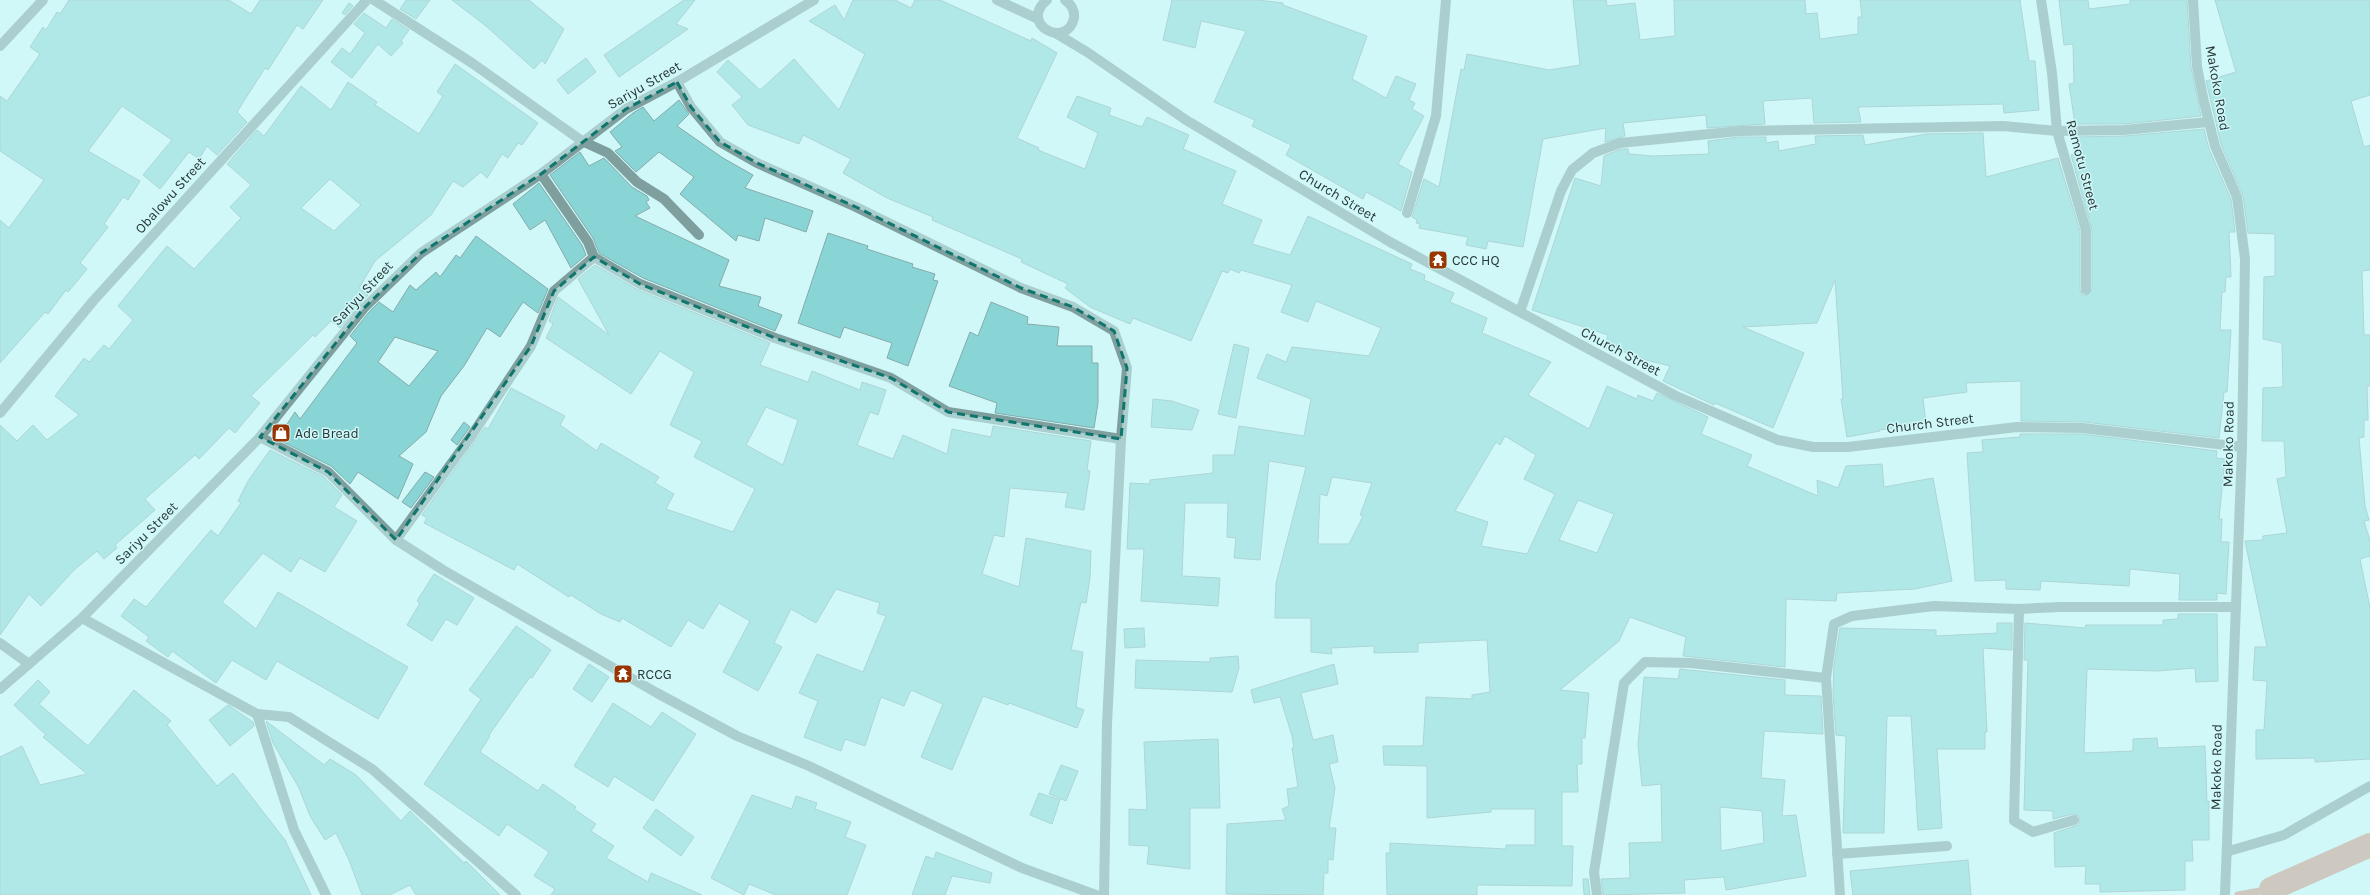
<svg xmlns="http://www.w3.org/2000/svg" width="2370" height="895" viewBox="0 0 2370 895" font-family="Karla,sans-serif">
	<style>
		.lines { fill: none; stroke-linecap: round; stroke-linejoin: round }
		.stream { stroke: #c9907c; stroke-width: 7 }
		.canal { stroke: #c9907c; stroke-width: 24 }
		.building { fill: #89d5d6; stroke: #86abab; fill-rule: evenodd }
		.minor { stroke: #7f9e9e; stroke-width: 10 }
		.marked { fill: none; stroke: #0f766e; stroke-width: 3; stroke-dasharray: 8 5; stroke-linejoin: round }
		.labels { text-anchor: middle; stroke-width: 3; stroke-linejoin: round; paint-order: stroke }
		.street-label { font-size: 14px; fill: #273636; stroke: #d0f8f8 }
		.poi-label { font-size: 14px; fill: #273636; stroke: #d0f8f8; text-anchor: start }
	</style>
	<rect width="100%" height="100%" fill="#d0f8f8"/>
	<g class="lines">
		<!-- stream -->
		<path class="stream" d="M 2238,895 L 2271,889"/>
		<!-- canal -->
		<path class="canal" d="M 2271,889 L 2370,845"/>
	</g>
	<!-- building -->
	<g class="building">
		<path d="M 69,0 L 229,0 L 251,14 L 260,0 L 323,0 L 303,29 L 297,25 L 268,70 L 265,68 L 237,112 L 247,122 L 217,155 L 207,146 L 199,159 L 189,152 L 160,189 L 143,175 L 172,140 L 122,106 L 88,151 L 140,181 L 128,200 L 123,197 L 104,224 L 108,227 L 80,263 L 87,269 L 68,292 L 66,290 L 48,314 L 45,312 L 0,363 L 0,220 L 9,228 L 44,180 L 0,151 L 0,96 L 7,101 L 40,54 L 30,47 L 43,27 L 46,30 L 57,12 L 60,14 Z"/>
		<path d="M 406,0 L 430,0 L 416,19 L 400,9 Z"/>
		<path d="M 452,0 L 529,0 L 564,29 L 545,64 L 542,60 L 534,69 L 486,26 Z"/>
		<path d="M 684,0 L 695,0 L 676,24 L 688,29 L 619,77 L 604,55 Z"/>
		<path d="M 853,0 L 895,0 L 911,8 L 915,0 L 940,0 L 1031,41 L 1032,38 L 1057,53 L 1017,138 L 1039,148 L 1038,150 L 1085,169 L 1098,133 L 1067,117 L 1077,96 L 1111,108 L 1109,115 L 1142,127 L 1147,117 L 1189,135 L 1183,149 L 1236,171 L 1222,204 L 1262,220 L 1252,244 L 1290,255 L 1308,216 L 1412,264 L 1410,269 L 1425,275 L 1424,280 L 1454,293 L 1450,302 L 1487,318 L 1482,333 L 1551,362 L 1528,395 L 1589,429 L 1607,386 L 1637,399 L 1638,395 L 1653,401 L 1657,393 L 1708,417 L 1701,434 L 1752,455 L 1747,466 L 1818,496 L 1817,480 L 1838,488 L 1846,466 L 1882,464 L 1884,487 L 1933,478 L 1952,581 L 1915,589 L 1837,593 L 1836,601 L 1786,599 L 1785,667 L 1683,656 L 1686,637 L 1630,617 L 1619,641 L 1560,690 L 1589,693 L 1585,738 L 1582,738 L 1582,764 L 1577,764 L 1578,792 L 1562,792 L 1562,846 L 1573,846 L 1572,886 L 1477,885 L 1477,895 L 1387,895 L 1386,853 L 1390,853 L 1390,843 L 1506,849 L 1506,845 L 1535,845 L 1535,809 L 1491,809 L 1491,812 L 1427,818 L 1427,766 L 1384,765 L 1383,746 L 1423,746 L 1426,697 L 1472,699 L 1472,695 L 1490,692 L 1487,640 L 1418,643 L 1418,652 L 1374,653 L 1374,646 L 1331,648 L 1332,654 L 1311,652 L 1311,618 L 1275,618 L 1276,583 L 1306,467 L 1269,461 L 1260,560 L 1234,558 L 1236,538 L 1227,537 L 1228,503 L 1185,503 L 1182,576 L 1220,578 L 1218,606 L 1141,601 L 1144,549 L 1127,549 L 1130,483 L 1150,484 L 1150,480 L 1213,473 L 1213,455 L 1234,455 L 1239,426 L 1304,436 L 1311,399 L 1257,378 L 1267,354 L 1286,362 L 1292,347 L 1369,356 L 1381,328 L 1316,301 L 1308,322 L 1281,312 L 1292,285 L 1241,270 L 1239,273 L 1230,269 L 1228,273 L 1222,271 L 1191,341 L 1133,318 L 1130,324 L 1090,307 L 1065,288 L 1068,284 L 1021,262 L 1022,259 L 932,220 L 933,217 L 887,198 L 843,173 L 851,159 L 803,135 L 799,144 L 748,125 L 732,105 L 742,97 L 717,72 L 728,60 L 760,90 L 794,59 L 839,110 L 865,54 L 809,21 L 835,5 L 844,20 ZM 1505,436 L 1536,455 L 1524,479 L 1555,494 L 1527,554 L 1481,546 L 1488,522 L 1455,511 L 1496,442 L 1500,445 ZM 1332,477 L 1372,483 L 1360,515 L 1363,516 L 1349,544 L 1318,544 L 1320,494 L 1327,496 ZM 1578,500 L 1614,514 L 1597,553 L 1559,540 Z"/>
		<path d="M 1172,0 L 1258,0 L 1283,3 L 1283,5 L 1367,36 L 1352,79 L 1386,98 L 1396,76 L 1416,84 L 1409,100 L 1415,103 L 1412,109 L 1424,116 L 1398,164 L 1412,172 L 1401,211 L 1366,192 L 1363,199 L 1286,155 L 1291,145 L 1252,126 L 1255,120 L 1214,102 L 1246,31 L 1201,21 L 1195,48 L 1163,40 Z"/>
		<path d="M 1573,0 L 1606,0 L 1607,6 L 1635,3 L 1640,40 L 1675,36 L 1674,0 L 1805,0 L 1806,14 L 1817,13 L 1820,39 L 1858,34 L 1858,17 L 1862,17 L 1860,0 L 2020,0 L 2029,61 L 2035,61 L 2039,110 L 2004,113 L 2003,104 L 1858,107 L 1861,122 L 1814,123 L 1812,98 L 1763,101 L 1765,124 L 1707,128 L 1706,115 L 1623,123 L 1625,136 L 1605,142 L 1606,128 L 1543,139 L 1523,247 L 1488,241 L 1486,249 L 1466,245 L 1468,237 L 1419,228 L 1420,224 L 1416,223 L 1417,220 L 1412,217 L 1424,179 L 1439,187 L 1461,69 L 1464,70 L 1467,54 L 1549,70 L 1580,65 Z"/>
		<path d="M 2059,0 L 2088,0 L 2089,9 L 2130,4 L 2130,0 L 2187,0 L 2191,67 L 2201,116 L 2124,124 L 2075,124 L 2069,84 L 2074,83 L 2073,44 L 2064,45 Z"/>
		<path d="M 2215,0 L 2370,0 L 2370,95 L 2351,101 L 2364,147 L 2370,145 L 2370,270 L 2362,271 L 2364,335 L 2370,335 L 2370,386 L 2367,386 L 2368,420 L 2364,420 L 2364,437 L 2359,438 L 2365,506 L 2369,520 L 2364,521 L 2370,541 L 2370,556 L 2360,559 L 2370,608 L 2370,759 L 2315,762 L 2315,758 L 2256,759 L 2256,730 L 2264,730 L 2267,681 L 2253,680 L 2255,647 L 2267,647 L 2245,541 L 2263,540 L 2263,536 L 2287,533 L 2277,479 L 2286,477 L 2284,441 L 2262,441 L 2263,388 L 2283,387 L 2282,343 L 2263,339 L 2264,277 L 2275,276 L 2275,234 L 2248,233 L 2243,196 L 2221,144 L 2206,81 L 2236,72 Z"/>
		<path d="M 349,3 L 353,6 L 345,15 L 342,13 Z"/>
		<path d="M 364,13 L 386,28 L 392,19 L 409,30 L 401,41 L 403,43 L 391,56 L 378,44 L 352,78 L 331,62 L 342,48 L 350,54 L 365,33 L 354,24 Z"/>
		<path d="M 586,58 L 596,72 L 568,94 L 557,80 Z"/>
		<path d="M 455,64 L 538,123 L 522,145 L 518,143 L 508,158 L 502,154 L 487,178 L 481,172 L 463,187 L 453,181 L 431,215 L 375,261 L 359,288 L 368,295 L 340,328 L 331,321 L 315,337 L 313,335 L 251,396 L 260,403 L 235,433 L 229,428 L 199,459 L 195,455 L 145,499 L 155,510 L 115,545 L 117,548 L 104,559 L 97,551 L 74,570 L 41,606 L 29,594 L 0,635 L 0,425 L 17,441 L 33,425 L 47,440 L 79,415 L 55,396 L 84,358 L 89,362 L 104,345 L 109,349 L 133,320 L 118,306 L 167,246 L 194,269 L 241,218 L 230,207 L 251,185 L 227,164 L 257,130 L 264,136 L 301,86 L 331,110 L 348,82 L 377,102 L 375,105 L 419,134 L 443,96 L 437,92 ZM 330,179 L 361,205 L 334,231 L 301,208 Z"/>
		<path d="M 679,100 L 689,114 L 677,126 L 723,158 L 753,175 L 745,188 L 813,211 L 806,232 L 765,218 L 759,241 L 738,235 L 736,241 L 680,194 L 694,177 L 659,152 L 636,172 L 615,151 L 622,147 L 610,132 L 633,113 L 643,107 L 654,121 Z"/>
		<path d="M 2204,129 L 2209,149 L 2231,199 L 2235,232 L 2229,232 L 2231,277 L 2226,277 L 2225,292 L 2222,292 L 2220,330 L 2231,330 L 2227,392 L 2224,392 L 2219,438 L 2084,422 L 2021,421 L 2021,381 L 1966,383 L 1967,392 L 1923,398 L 1926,424 L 1879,430 L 1880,431 L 1847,437 L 1841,399 L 1843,399 L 1835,280 L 1817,323 L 1743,327 L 1804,353 L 1773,428 L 1715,403 L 1714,405 L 1663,381 L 1670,366 L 1638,358 L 1639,355 L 1605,348 L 1608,335 L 1532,310 L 1575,178 L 1601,186 L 1604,156 L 1621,149 L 1628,149 L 1629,154 L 1653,156 L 1709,154 L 1708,141 L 1739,137 L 1766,137 L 1766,143 L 1778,141 L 1779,151 L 1816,144 L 1815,136 L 1863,135 L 1865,145 L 1926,134 L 1983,133 L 1986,177 L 2058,158 L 2080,231 L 2080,290 L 2082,295 L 2086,296 L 2092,290 L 2092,230 L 2071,155 L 2078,153 L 2076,137 L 2125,136 Z"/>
		<path d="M 580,152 L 589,166 L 604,158 L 632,187 L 647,196 L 649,200 L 646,202 L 650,208 L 635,216 L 729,260 L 719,286 L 761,297 L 758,306 L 782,315 L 775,331 L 643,278 L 599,253 L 593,238 L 550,175 Z"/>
		<path d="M 539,183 L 582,245 L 586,255 L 571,268 L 545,220 L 530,230 L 513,204 Z"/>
		<path d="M 828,233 L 868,246 L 867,249 L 913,264 L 912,267 L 935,274 L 933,280 L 938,281 L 908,366 L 887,358 L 892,343 L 844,327 L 840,338 L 798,323 Z"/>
		<path d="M 476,236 L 548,289 L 538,313 L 523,302 L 500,337 L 487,328 L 464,366 L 441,396 L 426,432 L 399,456 L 413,464 L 398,499 L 358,472 L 350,484 L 331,466 L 277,439 L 295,412 L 300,419 L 357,343 L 350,336 L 369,312 L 379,302 L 393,312 L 410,285 L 416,290 L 436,272 L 440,277 L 456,255 L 460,258 ZM 395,337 L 438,351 L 409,386 L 378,362 Z"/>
		<path d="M 595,265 L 638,290 L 770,343 L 760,365 L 808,382 L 812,371 L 860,390 L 862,382 L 886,390 L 878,415 L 870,412 L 857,445 L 893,459 L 903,435 L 947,454 L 952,429 L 991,437 L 993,426 L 1091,441 L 1087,470 L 1090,471 L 1084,510 L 1065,507 L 1068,493 L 1010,488 L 1004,537 L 994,535 L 982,574 L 1019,587 L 1026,538 L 1091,551 L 1090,578 L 1086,603 L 1081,602 L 1071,650 L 1083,652 L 1076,707 L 1084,710 L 1077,728 L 1009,703 L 1008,705 L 983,696 L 952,770 L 921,757 L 943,704 L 911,690 L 904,706 L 881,697 L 865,746 L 845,739 L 841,751 L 804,737 L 818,701 L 799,693 L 817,654 L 863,672 L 886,616 L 877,613 L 880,603 L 836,589 L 816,623 L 791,609 L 774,643 L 782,647 L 758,691 L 723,672 L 750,621 L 719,603 L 703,629 L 688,620 L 671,647 L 622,618 L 620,622 L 601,614 L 571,595 L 569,597 L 517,564 L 514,570 L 424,523 L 427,518 L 422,515 L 485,427 L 488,429 L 511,388 L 565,416 L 560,425 L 597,451 L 601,443 L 659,477 L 655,483 L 674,494 L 666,509 L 733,532 L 755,489 L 694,457 L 702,441 L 670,425 L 694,372 L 660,351 L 631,394 L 546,338 L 553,324 L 549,321 L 558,297 L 609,335 L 578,279 ZM 766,407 L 798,420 L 783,465 L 746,445 Z"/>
		<path d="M 991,302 L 1028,317 L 1027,324 L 1059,327 L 1057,346 L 1092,346 L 1092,363 L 1098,363 L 1098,403 L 1094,428 L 995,413 L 997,403 L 949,386 L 970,332 L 978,336 Z"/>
		<path d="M 1234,344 L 1249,348 L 1236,418 L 1218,414 Z"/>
		<path d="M 1153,399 L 1172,401 L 1199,410 L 1192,430 L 1151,427 Z"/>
		<path d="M 464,422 L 470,427 L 457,445 L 451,440 Z"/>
		<path d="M 2020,434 L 2083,434 L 2217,451 L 2216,458 L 2225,459 L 2219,519 L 2222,519 L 2221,542 L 2229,542 L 2226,594 L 2217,593 L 2217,600 L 2179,600 L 2180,574 L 2130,569 L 2129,586 L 2041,581 L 2040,590 L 2006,589 L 2006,580 L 1975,581 L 1967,453 L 1983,452 L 1982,440 L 2020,437 Z"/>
		<path d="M 270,450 L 324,477 L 342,495 L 334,507 L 357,521 L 325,572 L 300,558 L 291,572 L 263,553 L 222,602 L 256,629 L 278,592 L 408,667 L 378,719 L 277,661 L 266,680 L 232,660 L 216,683 L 172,651 L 168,657 L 146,641 L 149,637 L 121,616 L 134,599 L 146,607 L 211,530 L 218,536 L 241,503 L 238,501 L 248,481 Z"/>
		<path d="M 425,472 L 434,477 L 411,508 L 402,502 Z"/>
		<path d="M 434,574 L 474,598 L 457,625 L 446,619 L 432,641 L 407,625 L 420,603 L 417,601 Z"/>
		<path d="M 2178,614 L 2217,614 L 2218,681 L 2196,682 L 2195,668 L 2157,671 L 2087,669 L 2084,753 L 2133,751 L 2133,739 L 2157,738 L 2158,748 L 2205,746 L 2207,801 L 2209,801 L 2209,840 L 2192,840 L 2193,861 L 2185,861 L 2185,890 L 2100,892 L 2100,884 L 2085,884 L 2086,866 L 2055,867 L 2054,833 L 2078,825 L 2080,821 L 2079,816 L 2073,814 L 2053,819 L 2053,811 L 2024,810 L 2028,660 L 2024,660 L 2025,623 L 2085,628 L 2086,625 L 2163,625 L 2163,620 L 2178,619 Z"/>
		<path d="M 1997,623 L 2012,623 L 2012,650 L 1983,648 L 1987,732 L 1985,732 L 1985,749 L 1937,749 L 1942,828 L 1918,830 L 1911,716 L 1887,716 L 1884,833 L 1843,833 L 1846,736 L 1836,735 L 1833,693 L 1834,665 L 1840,628 L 1936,630 L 1936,636 L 1997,633 Z"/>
		<path d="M 516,626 L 551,650 L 532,678 L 530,677 L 489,735 L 490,736 L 480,752 L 538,791 L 543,784 L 576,807 L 574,809 L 596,824 L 591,831 L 614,846 L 606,858 L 648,882 L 651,873 L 702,895 L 551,895 L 555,889 L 534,876 L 549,852 L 507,824 L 499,836 L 424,784 L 481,699 L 469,690 Z"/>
		<path d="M 1144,628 L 1145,647 L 1125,648 L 1124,629 Z"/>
		<path d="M 1238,656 L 1239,668 L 1232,692 L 1135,688 L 1136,660 L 1210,662 L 1210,658 Z"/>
		<path d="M 589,664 L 609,677 L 592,702 L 573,689 Z"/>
		<path d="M 1334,664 L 1338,684 L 1301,693 L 1313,740 L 1333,735 L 1338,762 L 1329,764 L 1335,788 L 1329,828 L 1336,828 L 1333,860 L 1328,859 L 1328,873 L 1324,873 L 1323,895 L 1226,894 L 1227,824 L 1286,820 L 1282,809 L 1289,806 L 1287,789 L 1298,787 L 1292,748 L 1294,748 L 1292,736 L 1280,697 L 1254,703 L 1251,690 Z"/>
		<path d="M 1680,669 L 1785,680 L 1785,695 L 1821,696 L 1823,734 L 1764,731 L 1761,778 L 1785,780 L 1782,816 L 1796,815 L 1806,876 L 1726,890 L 1724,877 L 1684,880 L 1685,893 L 1603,895 L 1601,879 L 1630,878 L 1629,843 L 1662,842 L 1661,784 L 1642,786 L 1638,745 L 1644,677 L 1678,679 ZM 1720,807 L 1762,811 L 1764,843 L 1721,851 Z"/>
		<path d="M 38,680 L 50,692 L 39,704 L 88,746 L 134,690 L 171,721 L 167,725 L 217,786 L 233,773 L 285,840 L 311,895 L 0,895 L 0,757 L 22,746 L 40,785 L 87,774 L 43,737 L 46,735 L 14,705 Z"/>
		<path d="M 613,703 L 651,727 L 662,712 L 696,734 L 653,801 L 614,776 L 608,787 L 574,766 Z"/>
		<path d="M 228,705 L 253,722 L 254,726 L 230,746 L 209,720 Z"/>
		<path d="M 266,721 L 324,765 L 330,759 L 356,775 L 401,821 L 410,811 L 464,863 L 466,861 L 500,895 L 416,895 L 410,885 L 389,895 L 362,895 L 349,860 L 336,833 L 325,840 L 310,816 L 299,788 L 273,743 Z"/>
		<path d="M 1218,739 L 1220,808 L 1190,808 L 1190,869 L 1147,864 L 1149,846 L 1129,845 L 1129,809 L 1147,810 L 1144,742 Z"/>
		<path d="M 1061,765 L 1078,771 L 1066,801 L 1049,794 Z"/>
		<path d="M 1039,793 L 1060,800 L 1052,824 L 1030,815 Z"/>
		<path d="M 752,795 L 792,809 L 796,796 L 817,803 L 815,809 L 851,822 L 845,837 L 866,845 L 847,895 L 776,895 L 749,884 L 744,895 L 711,878 Z"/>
		<path d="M 656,809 L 694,837 L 681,856 L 643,828 Z"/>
		<path d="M 936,852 L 992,873 L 990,883 L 952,876 L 945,895 L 912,895 L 926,856 L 934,859 Z"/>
		<path d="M 1968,860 L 1971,895 L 1853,895 L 1850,871 Z"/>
		<path d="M 1583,879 L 1588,879 L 1590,895 L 1584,895 Z"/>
	</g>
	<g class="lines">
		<!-- minor -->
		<g class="minor">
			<path d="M 374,0 L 472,63 L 582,141 L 608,153 L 637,182 L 664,199 L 699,235"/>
			<path d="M 997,0 L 1038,19"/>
			<path d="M 1047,0 C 1018,24 1067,50 1074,18 C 1075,11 1071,4 1065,0"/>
			<path d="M 2041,0 L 2052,73 L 2057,131 L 2086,230 L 2086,290"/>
			<path d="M 2193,0 L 2197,67 L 2204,102 L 2215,146 L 2237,197 L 2245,259 L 2242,447 L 2225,895"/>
			<path d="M 1057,34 L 1087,52 L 1186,120 L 1390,242 L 1674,395 L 1778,440 L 1813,447 L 1848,447 L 2017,427 L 2083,428 L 2242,447"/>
			<path d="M 0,46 L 43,0"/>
			<path d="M 677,82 L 691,107 L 720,142 L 757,163 L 856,207 L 1021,288 L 1073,307 L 1114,331 L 1127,368 L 1121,439 L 1107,724 L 1104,895"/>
			<path d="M 541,174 L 588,242 L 594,257 L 640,284 L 775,338 L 891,378 L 948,412 L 1121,439"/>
			<path d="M 1407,213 L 1436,116 L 1446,0"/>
			<path d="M 1520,312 L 1561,191 L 1572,170 L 1593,153 L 1620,143 L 1739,131 L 2003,126 L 2057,131 L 2124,130 L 2208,122"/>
			<path d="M 0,413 L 94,300 L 367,0"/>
			<path d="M 260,437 L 328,472 L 396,540 L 443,570 L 657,693 L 737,736 L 809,766 L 1022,868 L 1096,895"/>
			<path d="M 396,540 L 472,435 L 531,346 L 554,291 L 594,257"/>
			<path d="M 2019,609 L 2014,821 L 2033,832 L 2074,820"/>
			<path d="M 82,618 L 257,714 L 289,717 L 372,769 L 516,895"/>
			<path d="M 0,643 L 29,664"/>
			<path d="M 0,689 L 82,618 L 260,437 L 364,308 L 421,253 L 541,174 L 626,109 L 677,82 L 814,0"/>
			<path d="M 257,714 L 294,830 L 326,895"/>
			<path d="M 2229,851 L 2284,835 L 2370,786"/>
			<path d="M 1837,854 L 1947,846"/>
			<path d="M 1597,895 L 1594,872 L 1624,683 L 1645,662 L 1691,663 L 1826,678"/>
			<path d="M 1840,895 L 1826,678 L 1834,624 L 1852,616 L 1934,606 L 2019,609 L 2060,607 L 2236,607"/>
		</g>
	</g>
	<!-- marked area -->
	<path d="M0 0H2370V895H0ZM 677,82 L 691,107 L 720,142 L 757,163 L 856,207 L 1021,288 L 1073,307 L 1114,331 L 1127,368 L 1121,439 L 948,412 L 891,378 L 775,338 L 640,284 L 594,257 L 554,291 L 531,346 L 396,540 L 328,472 L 260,437 L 364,308 L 421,253 L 541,174 L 626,109 Z" fill="#d0f8f8" fill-opacity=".55" fill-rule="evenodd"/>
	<path class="marked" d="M 677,82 L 691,107 L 720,142 L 757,163 L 856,207 L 1021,288 L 1073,307 L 1114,331 L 1127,368 L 1121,439 L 948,412 L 891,378 L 775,338 L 640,284 L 594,257 L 554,291 L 531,346 L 396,540 L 328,472 L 260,437 L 364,308 L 421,253 L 541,174 L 626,109 Z"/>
	<!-- icons -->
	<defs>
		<g id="temple-square" transform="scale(1)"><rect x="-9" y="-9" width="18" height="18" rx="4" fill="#993500" stroke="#d0f8f8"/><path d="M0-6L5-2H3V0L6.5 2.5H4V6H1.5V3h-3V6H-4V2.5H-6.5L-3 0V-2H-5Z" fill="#fff"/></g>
		<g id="shop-square" transform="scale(1)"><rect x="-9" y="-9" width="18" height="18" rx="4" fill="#993500" stroke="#d0f8f8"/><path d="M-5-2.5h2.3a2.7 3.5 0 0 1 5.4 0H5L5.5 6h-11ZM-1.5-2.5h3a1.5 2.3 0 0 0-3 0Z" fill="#fff"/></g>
	</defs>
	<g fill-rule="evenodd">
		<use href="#temple-square" x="1438" y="260"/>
		<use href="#shop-square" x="281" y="433"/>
		<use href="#temple-square" x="623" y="674"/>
	</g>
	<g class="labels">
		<!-- street labels -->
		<g class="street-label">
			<text transform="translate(644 85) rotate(-30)" y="5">Sariyu Street</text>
			<text transform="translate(2218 88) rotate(80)" y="5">Makoko Road</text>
			<text transform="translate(2083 165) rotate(75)" y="5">Ramotu Street</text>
			<text transform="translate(170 195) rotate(-48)" y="5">Obalowu Street</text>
			<text transform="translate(1338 195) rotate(31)" y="5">Church Street</text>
			<text transform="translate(362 293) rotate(-47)" y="5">Sariyu Street</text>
			<text transform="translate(1621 351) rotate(28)" y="5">Church Street</text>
			<text transform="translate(1930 423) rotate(-7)" y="5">Church Street</text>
			<text transform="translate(2228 444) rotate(-89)" y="5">Makoko Road</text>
			<text transform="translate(146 533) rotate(-45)" y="5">Sariyu Street</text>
			<text transform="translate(2216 767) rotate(-89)" y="5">Makoko Road</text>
		</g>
		<!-- poi labels -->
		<g class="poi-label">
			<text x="1452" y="265">CCC HQ</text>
			<text x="295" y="438">Ade Bread</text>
			<text x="637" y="679">RCCG</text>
		</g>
	</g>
</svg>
